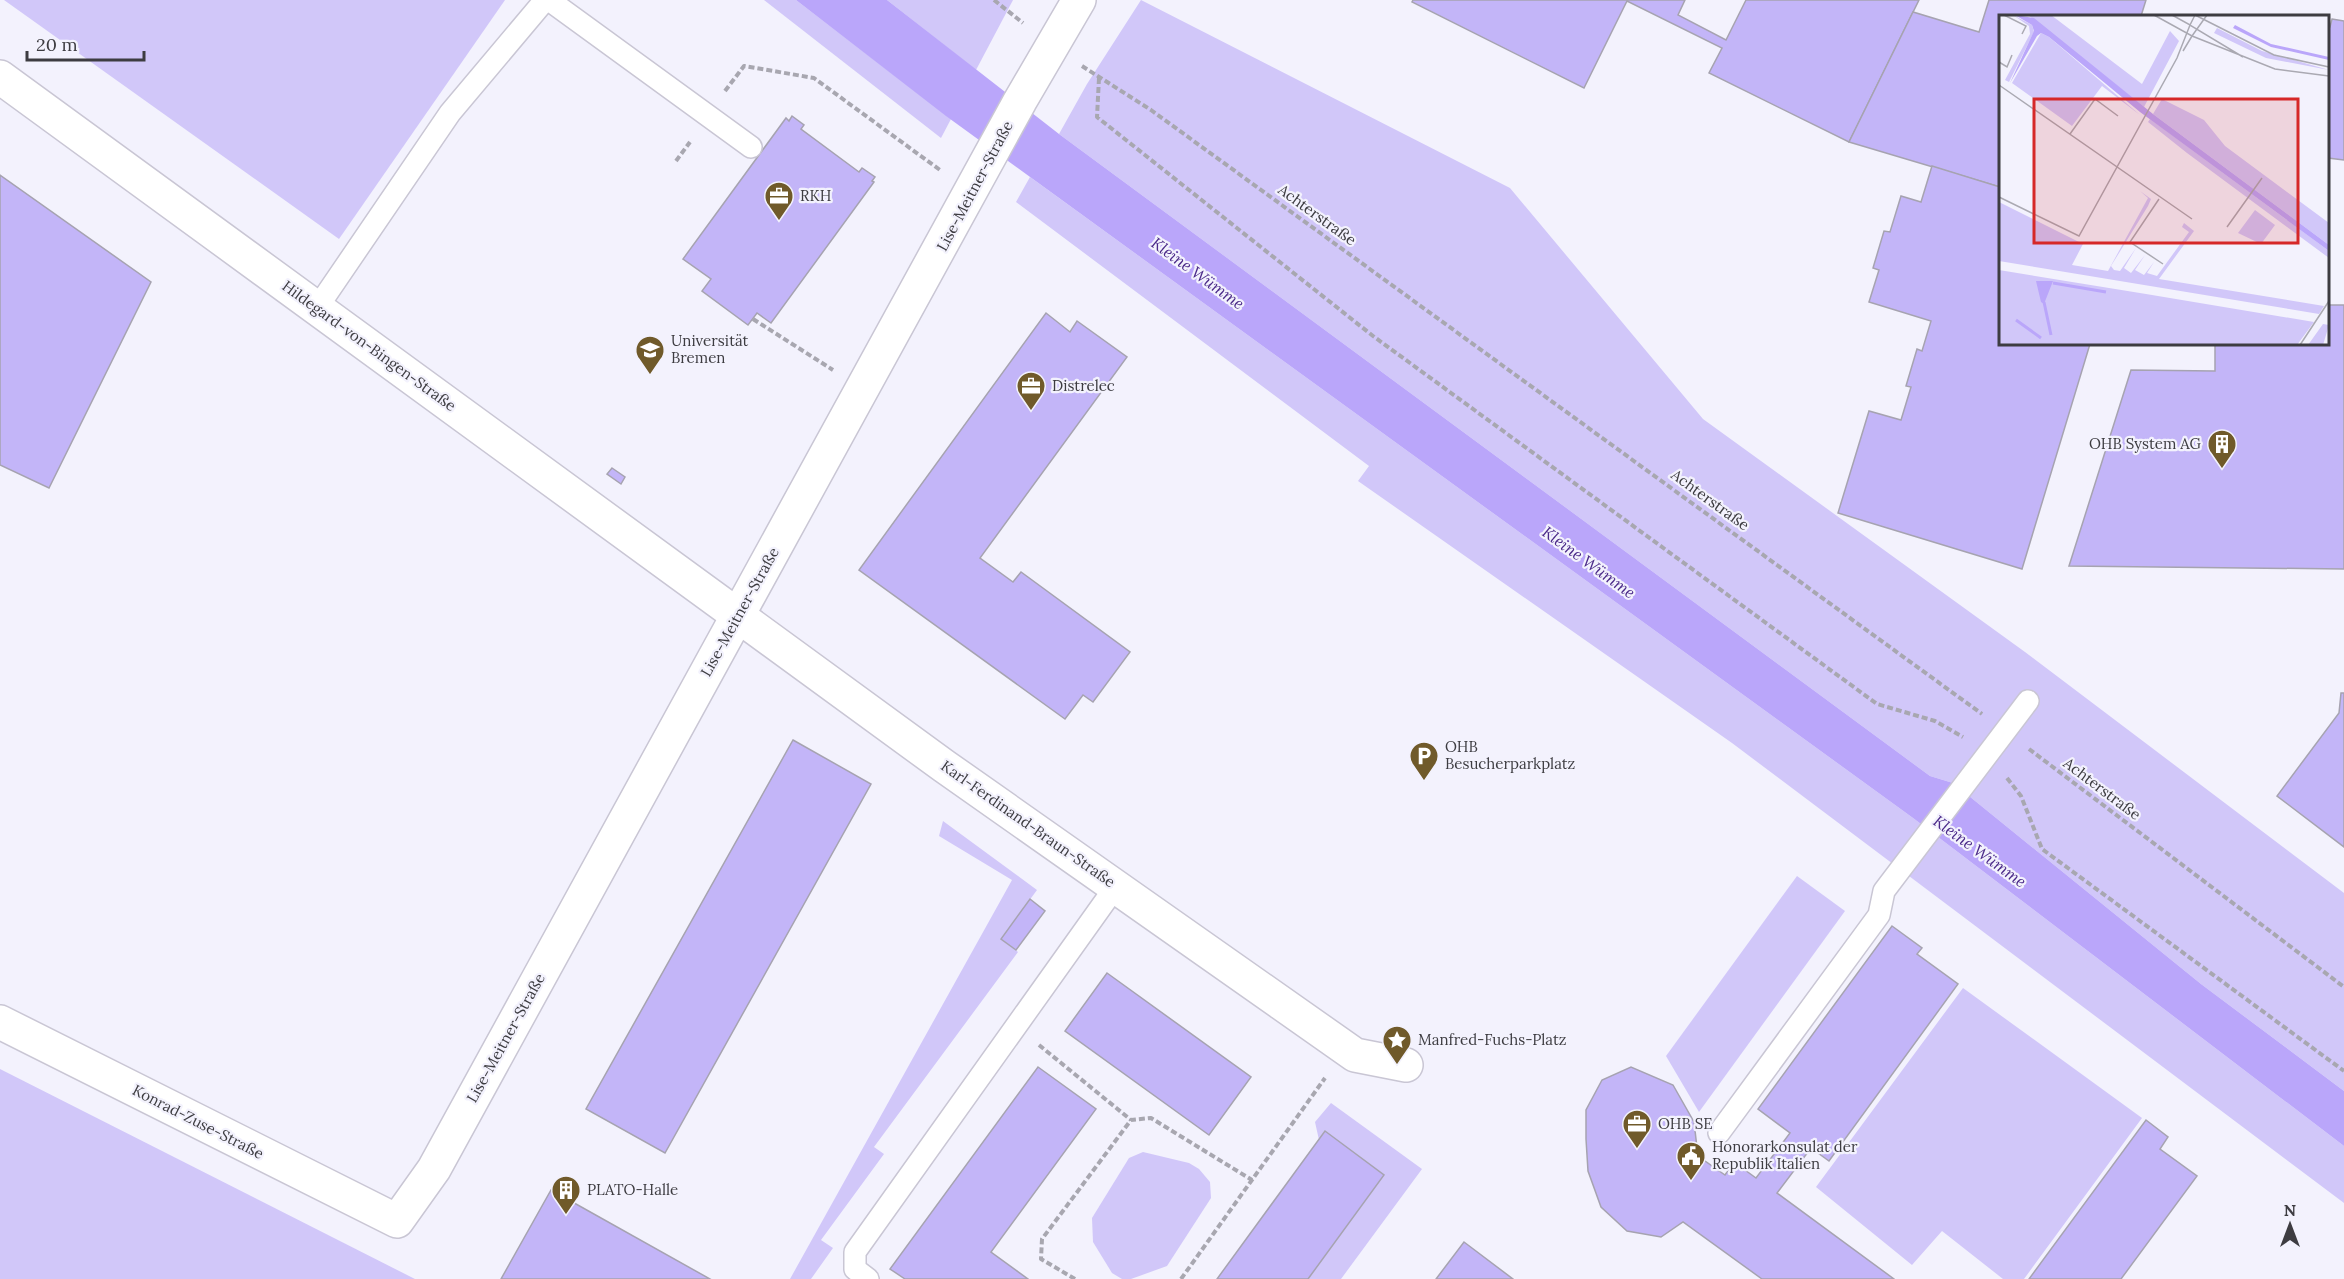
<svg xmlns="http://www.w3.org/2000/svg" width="2344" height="1279" viewBox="0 0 2344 1279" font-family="Lora,serif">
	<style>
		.green { fill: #d1c7f9 }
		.water { fill: #baa6fa }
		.building { fill: #c3b5f8; stroke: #a6a3b0; stroke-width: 1.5 }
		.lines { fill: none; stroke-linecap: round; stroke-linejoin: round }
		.service-casing { stroke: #c9c6d4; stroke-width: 24 }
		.minor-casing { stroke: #c9c6d4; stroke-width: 36 }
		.path { stroke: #a8a7b0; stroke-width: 4; stroke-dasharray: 6 3; stroke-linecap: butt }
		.service { stroke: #fff; stroke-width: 21 }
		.minor { stroke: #fff; stroke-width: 33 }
		.labels { text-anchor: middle; stroke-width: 4.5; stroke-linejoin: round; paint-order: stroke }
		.street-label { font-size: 15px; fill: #3d3c41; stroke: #f3f2fd }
		.poi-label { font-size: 15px; fill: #3d3c41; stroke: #f3f2fd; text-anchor: start }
		.water-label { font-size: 16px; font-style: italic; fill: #4b2a89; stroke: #f3f2fd }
		.inset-river { fill: none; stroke: #baa6fa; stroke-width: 3 }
		.inset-road { fill: none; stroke: #aaa9b2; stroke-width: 1.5 }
		.view { fill: #d62828; fill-opacity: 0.15; stroke: #d62828; stroke-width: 3 }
		.inset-edge { fill: none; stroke: #3d3c41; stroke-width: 3 }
	</style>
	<rect width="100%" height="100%" fill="#f3f2fd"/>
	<!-- green -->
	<g class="green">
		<path d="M 4,0 L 505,0 L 339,239 Z"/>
		<path d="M 764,0 L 796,0 L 951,119 L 941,138 Z"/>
		<path d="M 887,0 L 1013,0 L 976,70 Z"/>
		<path d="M 1141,0 L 1510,188 L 1703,419 L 2025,652 L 2344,893 L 2344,1091 L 2201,984 L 1953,783 L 1930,776 L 1059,134 L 1087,84 Z"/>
		<path d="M 1030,177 L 1913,818 L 2344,1146 L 2344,1203 L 1732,743 L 1358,481 L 1369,466 L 1016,202 Z"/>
		<path d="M 943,821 L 1037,890 L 1001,939 L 1018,952 L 874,1147 L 884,1154 L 821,1240 L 833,1248 L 811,1279 L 790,1279 L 1012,880 L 939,836 Z"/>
		<path d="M 1797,876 L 1845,911 L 1699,1112 L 1666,1056 Z"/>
		<path d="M 1963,988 L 2142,1118 L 2024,1279 L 2003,1279 L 1942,1231 L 1912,1265 L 1816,1187 Z"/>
		<path d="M 0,1069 L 415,1279 L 0,1279 Z"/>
		<path d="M 1331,1103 L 1422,1169 L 1341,1279 L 1308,1279 L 1384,1175 L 1325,1132 L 1319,1140 L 1315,1122 Z"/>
		<path d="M 1143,1152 L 1189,1163 L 1199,1169 L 1210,1182 L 1211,1198 L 1167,1266 L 1131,1279 L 1122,1279 L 1112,1273 L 1093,1242 L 1092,1218 L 1129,1158 Z"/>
	</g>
	<!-- water -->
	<path class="water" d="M 796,0 L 887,0 L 1059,134 L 1930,776 L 1953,783 L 2201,984 L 2344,1091 L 2344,1146 L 1913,818 L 946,116 Z"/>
	<!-- building -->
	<g class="building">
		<path d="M 1413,0 L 1685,0 L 1678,15 L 1726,40 L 1746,0 L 1919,0 L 1849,142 L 1709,73 L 1722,48 L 1627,1 L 1584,88 L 1412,2 Z"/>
		<path d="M 1989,0 L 2146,0 L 2141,16 L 2000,16 L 2000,187 L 1849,142 L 1913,12 L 1979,32 Z"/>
		<path d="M 2332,19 L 2344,21 L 2344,160 L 2328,158 L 2328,27 L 2330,27 Z"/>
		<path d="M 792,116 L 804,125 L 801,129 L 859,172 L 862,168 L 875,177 L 872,181 L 874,182 L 771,323 L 757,313 L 748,325 L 702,291 L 711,279 L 683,259 L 786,118 L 789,121 Z"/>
		<path d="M 1932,166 L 2000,187 L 2000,344 L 2090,344 L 2022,569 L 1838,513 L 1869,411 L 1901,420 L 1911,387 L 1906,386 L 1917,349 L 1922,351 L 1931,321 L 1869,302 L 1879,270 L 1873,268 L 1884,231 L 1890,232 L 1901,196 L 1921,202 Z"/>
		<path d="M 0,175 L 151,282 L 49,488 L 0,465 Z"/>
		<path d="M 2328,305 L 2344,305 L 2344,569 L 2069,566 L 2131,370 L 2215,371 L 2215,344 L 2328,344 Z"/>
		<path d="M 1046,313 L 1070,332 L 1077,321 L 1127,357 L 980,558 L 1013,582 L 1021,572 L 1130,652 L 1093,702 L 1083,695 L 1065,719 L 859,570 Z"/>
		<path d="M 612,468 L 625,477 L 621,484 L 607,474 Z"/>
		<path d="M 2341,693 L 2344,693 L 2344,847 L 2277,796 L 2339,713 Z"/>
		<path d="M 793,740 L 871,784 L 665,1153 L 586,1109 Z"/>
		<path d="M 1030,899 L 1045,911 L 1016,950 L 1001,939 Z"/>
		<path d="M 1892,926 L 1922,948 L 1917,954 L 1958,984 L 1829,1161 L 1811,1148 L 1777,1193 L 1894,1279 L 1762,1279 L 1683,1222 L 1661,1237 L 1627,1231 L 1601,1207 L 1588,1171 L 1586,1139 L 1586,1110 L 1602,1080 L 1631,1067 L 1673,1085 L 1694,1122 L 1698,1156 L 1725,1175 L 1734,1162 L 1756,1178 L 1790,1133 L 1758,1109 Z"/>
		<path d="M 1107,973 L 1251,1077 L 1209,1135 L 1065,1031 Z"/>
		<path d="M 1038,1067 L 1096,1109 L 991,1252 L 1028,1279 L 905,1279 L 890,1269 Z"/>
		<path d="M 2146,1120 L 2168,1137 L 2160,1149 L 2197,1176 L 2121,1279 L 2029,1279 Z"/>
		<path d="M 1325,1131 L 1384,1175 L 1308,1279 L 1217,1279 Z"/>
		<path d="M 551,1190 L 710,1279 L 501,1279 Z"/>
		<path d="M 1464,1242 L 1513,1279 L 1436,1279 Z"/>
	</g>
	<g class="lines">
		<!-- service casing -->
		<g class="service-casing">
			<g id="service">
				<path d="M 549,0 L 751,147"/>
				<path d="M 317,308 L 450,113 L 545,0"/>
				<path d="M 1719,1133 L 1879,915 L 1884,891 L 2028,701"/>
				<path d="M 868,1279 L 855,1269 L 855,1252 L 1116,886"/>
			</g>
		</g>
		<!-- minor casing -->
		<g class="minor-casing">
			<g id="minor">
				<path d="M 0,77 L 944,766 L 1355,1055 L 1406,1065"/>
				<path d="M 0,1022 L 397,1221 L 434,1169 L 1020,101 L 1079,0"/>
			</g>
		</g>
		<!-- path -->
		<g class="path">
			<path d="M 994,0 L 1023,23"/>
			<path d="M 1082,66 L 1151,110 L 1982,714"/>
			<path d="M 1099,78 L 1097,117 L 1373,336 L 1877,704 L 1935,721 L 1963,737"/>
			<path d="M 725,91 L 744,66 L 814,78 L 940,170"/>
			<path d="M 676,161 L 690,142"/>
			<path d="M 753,319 L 833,370"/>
			<path d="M 2029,749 L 2344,987"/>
			<path d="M 2007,778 L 2021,796 L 2042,849 L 2344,1071"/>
			<path d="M 1039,1045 L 1131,1120"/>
			<path d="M 1075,1279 L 1041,1259 L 1042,1239 L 1131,1120 L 1151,1118 L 1252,1180"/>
			<path d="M 1181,1279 L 1325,1078"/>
		</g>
		<!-- service -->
		<use href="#service" class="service"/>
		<!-- minor -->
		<use href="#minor" class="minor"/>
	</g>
	<!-- icons -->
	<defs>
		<g id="office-pin" transform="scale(1.5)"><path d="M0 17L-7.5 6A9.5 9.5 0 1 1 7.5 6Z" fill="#705a2a" stroke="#f3f2fd"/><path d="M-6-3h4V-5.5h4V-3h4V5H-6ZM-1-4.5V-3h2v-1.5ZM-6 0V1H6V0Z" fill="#fff"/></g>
		<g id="university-pin" transform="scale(1.5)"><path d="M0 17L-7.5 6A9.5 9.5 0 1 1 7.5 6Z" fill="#705a2a" stroke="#f3f2fd"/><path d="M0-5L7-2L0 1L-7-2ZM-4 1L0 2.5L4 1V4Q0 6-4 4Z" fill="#fff"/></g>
		<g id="building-pin" transform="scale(1.5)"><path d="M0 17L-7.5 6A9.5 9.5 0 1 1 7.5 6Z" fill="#705a2a" stroke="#f3f2fd"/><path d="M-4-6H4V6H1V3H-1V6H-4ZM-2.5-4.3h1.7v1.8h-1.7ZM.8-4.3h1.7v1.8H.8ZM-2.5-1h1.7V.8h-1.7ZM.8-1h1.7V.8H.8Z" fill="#fff"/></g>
		<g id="parking-pin" transform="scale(1.5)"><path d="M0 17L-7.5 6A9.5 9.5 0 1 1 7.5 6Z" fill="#705a2a" stroke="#f3f2fd"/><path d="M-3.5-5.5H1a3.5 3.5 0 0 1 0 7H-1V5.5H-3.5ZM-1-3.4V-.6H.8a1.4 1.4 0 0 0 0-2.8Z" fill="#fff"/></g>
		<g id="sight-pin" transform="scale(1.5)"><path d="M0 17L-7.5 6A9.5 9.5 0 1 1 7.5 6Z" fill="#705a2a" stroke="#f3f2fd"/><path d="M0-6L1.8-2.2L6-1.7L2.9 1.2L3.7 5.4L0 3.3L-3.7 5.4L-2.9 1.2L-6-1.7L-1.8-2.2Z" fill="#fff"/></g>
		<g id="civic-pin" transform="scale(1.5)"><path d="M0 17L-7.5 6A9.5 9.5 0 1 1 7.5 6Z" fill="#705a2a" stroke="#f3f2fd"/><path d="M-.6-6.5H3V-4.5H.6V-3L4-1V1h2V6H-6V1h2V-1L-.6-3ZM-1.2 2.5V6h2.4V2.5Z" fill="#fff"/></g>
	</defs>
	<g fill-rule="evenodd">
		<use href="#office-pin" x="779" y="196"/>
		<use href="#university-pin" x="650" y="350"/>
		<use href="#office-pin" x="1031" y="386"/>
		<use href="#building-pin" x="2222" y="444"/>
		<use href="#parking-pin" x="1424" y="756"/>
		<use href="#sight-pin" x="1397" y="1040"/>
		<use href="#office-pin" x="1637" y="1124"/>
		<use href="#civic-pin" x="1691" y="1156"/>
		<use href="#building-pin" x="566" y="1190"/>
	</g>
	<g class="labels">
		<!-- street labels -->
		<g class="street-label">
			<text transform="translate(975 186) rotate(-62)" y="5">Lise-Meitner-Straße</text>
			<text transform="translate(1317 215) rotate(36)" y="5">Achterstraße</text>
			<text transform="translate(369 346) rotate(36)" y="5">Hildegard-von-Bingen-Straße</text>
			<text transform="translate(1710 500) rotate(36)" y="5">Achterstraße</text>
			<text transform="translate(740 612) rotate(-61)" y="5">Lise-Meitner-Straße</text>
			<text transform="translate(2102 789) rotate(37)" y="5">Achterstraße</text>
			<text transform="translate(1028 824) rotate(35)" y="5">Karl-Ferdinand-Braun-Straße</text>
			<text transform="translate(506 1038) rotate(-61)" y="5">Lise-Meitner-Straße</text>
			<text transform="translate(198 1122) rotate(27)" y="5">Konrad-Zuse-Straße</text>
		</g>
		<!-- poi labels -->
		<g class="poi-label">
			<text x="800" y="201">RKH</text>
			<text x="671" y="346">Universität<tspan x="671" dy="17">Bremen</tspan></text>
			<text x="1052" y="391">Distrelec</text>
			<text x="2201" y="449" text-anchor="end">OHB System AG</text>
			<text x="1445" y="752">OHB<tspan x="1445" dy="17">Besucherparkplatz</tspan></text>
			<text x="1418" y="1045">Manfred-Fuchs-Platz</text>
			<text x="1658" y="1129">OHB SE</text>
			<text x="1712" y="1152">Honorarkonsulat der<tspan x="1712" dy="17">Republik Italien</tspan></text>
			<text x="587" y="1195">PLATO-Halle</text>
		</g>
		<!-- water labels -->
		<g class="water-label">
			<text transform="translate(1198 273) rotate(36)" y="6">Kleine Wümme</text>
			<text transform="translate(1589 562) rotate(36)" y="6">Kleine Wümme</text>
			<text transform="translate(1980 851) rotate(36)" y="6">Kleine Wümme</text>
		</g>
	</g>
	<!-- overview -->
	<g transform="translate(1999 15)">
		<rect width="330" height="330" fill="#f3f2fd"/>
		<path d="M 14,0 L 33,10 L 35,17 L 10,67 L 6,65 L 31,19 L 30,11 ZM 29,0 L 52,0 L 143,69 L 171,16 L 180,26 L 145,92 ZM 218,13 L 263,36 L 330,55 L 267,43 L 215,18 ZM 42,18 L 50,22 L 141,100 L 103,71 L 73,111 L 13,68 ZM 163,84 L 205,105 L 226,131 L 330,208 L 330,230 L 154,99 ZM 151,104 L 330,236 L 330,243 L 188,138 L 149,107 ZM 141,176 L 152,184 L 149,191 L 112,251 L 115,255 L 121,256 L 137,233 L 125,253 L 132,258 L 146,240 L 136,255 L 145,260 L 155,247 L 148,258 L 158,261 L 190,217 L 183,212 L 185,208 L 195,216 L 160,264 L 325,291 L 320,299 L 0,246 L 0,187 L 84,229 L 73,250 L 109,256 L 149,183 ZM 256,195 L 276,210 L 262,229 L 239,218 ZM 0,255 L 147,279 L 315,307 L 298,330 L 0,330 ZM 324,309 L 330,310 L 324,330 L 309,330 Z" fill="#d1c7f9"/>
		<path d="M 16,0 L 35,3 L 154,99 L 330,230 L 330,236 L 141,97 L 50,22 L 42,18 L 38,21 L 11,68 L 35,16 L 33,10 ZM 236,10 L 272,29 L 330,42 L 330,45 L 272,32 L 234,13 ZM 37,266 L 54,266 L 45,289 L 42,287 Z" fill="#baa6fa"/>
		<path class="inset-river" d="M 54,268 L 107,277M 45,287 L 52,320M 17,305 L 42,323"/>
		<path class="inset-road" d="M 5,0 L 27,11 L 23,19M 155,0 L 193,21 L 208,0M 173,0 L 191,10 L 196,0M 196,0 L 275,40 L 330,52M 184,36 L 193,21 L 276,54 L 330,61M 0,47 L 8,52 L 13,40M 0,70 L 193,204M 71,119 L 96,84 L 119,101M 0,182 L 80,221 L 178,43 L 191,10 L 244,42M 160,184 L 131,227 L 164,249M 228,212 L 263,163M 301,330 L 330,286"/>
		<path class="view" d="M 35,84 L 299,84 L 299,228 L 35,228 Z"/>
		<rect width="330" height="330" class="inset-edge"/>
	</g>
	<!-- north arrow -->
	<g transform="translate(2290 1225)" stroke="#f3f2fd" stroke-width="4.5" paint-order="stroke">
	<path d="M0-4.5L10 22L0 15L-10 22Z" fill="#3d3c41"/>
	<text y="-9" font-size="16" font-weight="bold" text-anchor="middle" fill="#3d3c41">N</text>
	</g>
	<!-- scale -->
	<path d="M27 51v9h117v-9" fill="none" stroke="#3d3c41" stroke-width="3"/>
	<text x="36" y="51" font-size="18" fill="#3d3c41" stroke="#f3f2fd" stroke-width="4.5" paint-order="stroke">20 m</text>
</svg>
